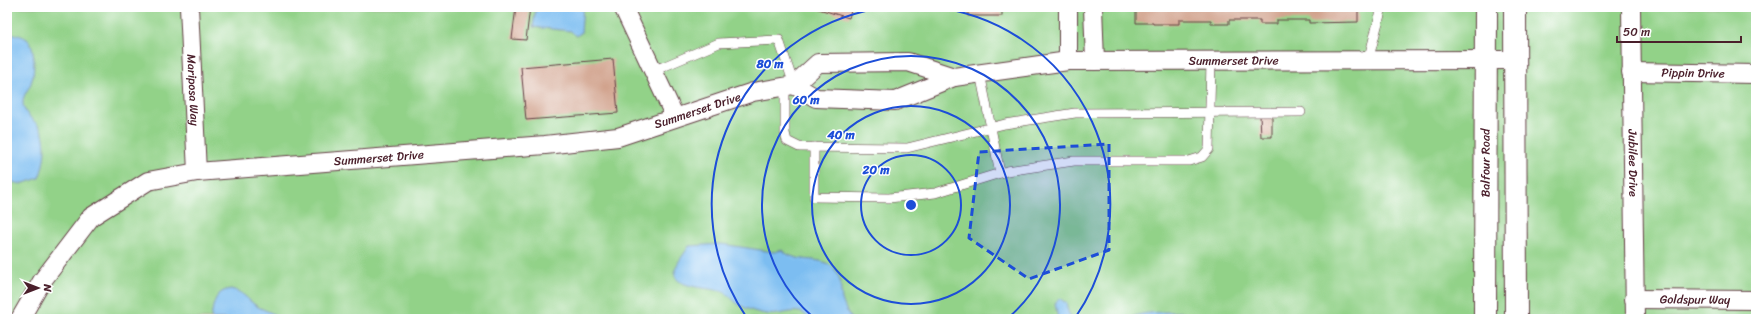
<svg xmlns="http://www.w3.org/2000/svg" width="1763" height="326" viewBox="0 0 1763 326" font-family="Sriracha,sans-serif">
	<style>
		.green { fill: #92d288; stroke: #6e785a }
		.water { fill: #7bbdf1; stroke: #626e8e }
		.building { fill: #d1a38d }
		.lines { fill: none; stroke-linecap: round; stroke-linejoin: round }
		.service-casing { stroke: #643e45; stroke-width: 10 }
		.minor-casing { stroke: #643e45; stroke-width: 20 }
		.secondary-casing { stroke: #643e45; stroke-width: 24 }
		.service { stroke: #fff; stroke-width: 9 }
		.minor { stroke: #fff; stroke-width: 18 }
		.secondary { stroke: #fff; stroke-width: 22 }
		.marked { fill: #1d4ed8; fill-opacity: 0.2; stroke: #1d4ed8; stroke-width: 3; stroke-dasharray: 8 5; stroke-linejoin: round }
		.ring { fill: none; stroke: #1d4ed8; stroke-width: 2 }
		.labels { text-anchor: middle; stroke-width: 3; stroke-linejoin: round; paint-order: stroke }
		.street-label { font-size: 12px; fill: #4a1f2b; stroke: #fff }
		.centre { fill: #1d4ed8; stroke: #fff; stroke-width: 2 }
		.ring-label { font-size: 12px; text-anchor: middle; font-weight: bold; fill: #1d4ed8; stroke: #fff; stroke-width: 3; stroke-linejoin: round; paint-order: stroke }
	</style>
	<rect width="100%" height="100%" fill="#fff"/>
	<filter id="ink" filterUnits="userSpaceOnUse"><feTurbulence type="fractalNoise" baseFrequency=".025" numOctaves="2"/><feDisplacementMap in="SourceGraphic" scale="8" xChannelSelector="R" yChannelSelector="G"/><feConvolveMatrix kernelMatrix="1 2 1 2 8 2 1 2 1" color-interpolation-filters="sRGB"/></filter>
	<filter id="wash" filterUnits="userSpaceOnUse"><feTurbulence type="fractalNoise" baseFrequency=".012" numOctaves="4" result="noise"/><feDisplacementMap in="SourceGraphic" scale="16" xChannelSelector="R" yChannelSelector="G"/><feGaussianBlur stdDeviation="0.9" result="paint"/><feColorMatrix in="noise" values="0 0 0 0 0 0 0 0 0 0 0 0 0 0 0 0 0 1.4 0 .05"/><feComposite in="paint" operator="in"/></filter>
	<g filter="url(#wash)">
		<rect width="100%" height="100%" fill="#f7ebd9"/>
		<!-- green -->
		<rect class="green" x="7" y="7" width="1749" height="312"/>
		<!-- water -->
		<g class="water">
			<path d="M 536,7 L 583,7 L 581,33 L 576,36 L 571,31 L 533,27 Z"/>
			<path d="M 7,32 C 13,34 22,35 27,39 C 36,46 35,74 31,83 C 29,89 24,94 23,100 C 22,112 31,118 38,125 C 49,137 45,164 39,178 L 21,184 L 7,181 Z"/>
			<path d="M 721,244 L 774,252 L 782,250 C 798,266 824,253 836,271 C 842,280 840,289 842,299 C 844,306 847,312 851,319 L 809,319 C 799,304 782,317 767,314 C 758,313 746,309 738,304 C 732,300 728,293 721,291 C 711,288 679,288 675,276 C 673,266 684,255 689,246 Z"/>
			<path d="M 231,289 C 243,292 245,297 254,304 C 262,311 272,310 279,319 L 211,319 C 213,305 214,291 231,289 Z"/>
			<path d="M 1059,298 L 1066,303 L 1070,319 L 1058,319 L 1055,304 Z"/>
			<path d="M 1180,312 L 1190,315 L 1193,319 L 1130,319 C 1138,311 1169,312 1180,312 Z"/>
		</g>
		<g id="blocks">
			<!-- building -->
			<g class="building">
				<path d="M 516,7 L 530,7 L 526,40 L 512,39 Z"/>
				<path d="M 812,7 L 852,7 L 849,18 Z"/>
				<rect x="968" y="7" width="34" height="9"/>
				<path d="M 1132,7 L 1358,7 L 1358,22 L 1309,23 L 1309,20 L 1277,20 L 1277,24 L 1260,24 L 1260,20 L 1229,20 L 1229,24 L 1211,24 L 1211,20 L 1179,20 L 1179,24 L 1153,24 L 1153,23 L 1136,23 L 1136,9 L 1132,9 Z"/>
				<path d="M 613,59 L 618,113 L 526,120 L 521,67 Z"/>
				<path d="M 1260,115 L 1272,115 L 1272,137 L 1261,137 Z"/>
			</g>
		</g>
	</g>
	<g filter="url(#ink)">
		<use href="#blocks" fill-opacity="0" stroke="#643e45" stroke-width="1"/>
		<g class="lines">
			<!-- service casing -->
			<g class="service-casing">
				<g id="service">
					<path d="M 1368,61 L 1382,7"/>
					<path d="M 653,71 L 719,43 L 779,40 L 794,85"/>
					<path d="M 980,73 L 1000,173"/>
					<path d="M 785,86 L 785,133 L 787,141 L 799,147 L 907,148 L 1005,124 L 1075,113 L 1301,112"/>
					<path d="M 814,147 L 814,197 L 889,198 L 935,193 L 1007,171 L 1074,161 L 1189,161 L 1202,157 L 1209,149 L 1211,61"/>
				</g>
			</g>
			<!-- minor casing -->
			<g class="minor-casing">
				<g id="minor">
					<path id="s1" d="M 189,7 L 197,172"/>
					<path d="M 623,7 L 675,117"/>
					<path d="M 1068,7 L 1068,61"/>
					<path d="M 1093,7 L 1095,61"/>
					<path id="s2" d="M 1631,7 L 1635,319"/>
					<path id="s3" d="M 1631,72 L 1756,74"/>
					<path id="s4" d="M 794,85 L 816,98 L 895,101 L 954,77 L 1068,61 L 1515,60"/>
					<path id="s5" d="M 1634,299 L 1756,300"/>
					<path id="s6" d="M 20,319 L 42,281 L 91,217 L 148,181 L 197,172 L 545,145 L 618,137 L 753,92 L 794,85 L 818,63 L 908,62 L 954,77"/>
				</g>
			</g>
			<!-- secondary casing -->
			<g class="secondary-casing">
				<g id="secondary">
					<path d="M 1515,7 L 1516,319"/>
					<path id="s7" d="M 1485,319 L 1486,7"/>
				</g>
			</g>
			<!-- service -->
			<use href="#service" class="service"/>
			<!-- minor -->
			<use href="#minor" class="minor"/>
			<!-- secondary -->
			<use href="#secondary" class="secondary"/>
		</g>
	</g>
	<!-- marked area -->
	<path class="marked" d="M 1109,144 L 1109,250 L 1029,279 L 969,238 L 979,152 Z"/>
	<!-- distance rings -->
	<g class="ring">
		<circle cx="911" cy="205" r="50"/>
		<circle cx="911" cy="205" r="99"/>
		<path d="M814 318A149 149 0 1 1 1008 318"/>
		<path d="M747 318A199 199 0 0 1 890 7M932 7A199 199 0 0 1 1075 318"/>
	</g>
	<g class="labels">
		<!-- street labels -->
		<g class="street-label">
			<text dy="4" stroke="none"><textPath href="#s4" startOffset="449">Summerset Drive</textPath></text>
			<text dy="4" stroke="none"><textPath href="#s3" startOffset="62">Pippin Drive</textPath></text>
			<text dy="4" stroke="none"><textPath href="#s1" startOffset="83">Mariposa Way</textPath></text>
			<text dy="4" stroke="none"><textPath href="#s6" startOffset="748">Summerset Drive</textPath></text>
			<text dy="4" stroke="none"><textPath href="#s6" startOffset="424">Summerset Drive</textPath></text>
			<text dy="4" stroke="none"><textPath href="#s7" startOffset="156">Balfour Road</textPath></text>
			<text dy="4" stroke="none"><textPath href="#s2" startOffset="156">Jubilee Drive</textPath></text>
			<text dy="4" stroke="none"><textPath href="#s5" startOffset="61">Goldspur Way</textPath></text>
		</g>
	</g>
	<circle cx="911" cy="205" r="6" class="centre"/>
	<g class="ring-label">
		<text x="770" y="68">80 m</text>
		<text x="806" y="104">60 m</text>
		<text x="841" y="139">40 m</text>
		<text x="876" y="174">20 m</text>
	</g>
	<!-- margin -->
	<rect width="1763" height="326" fill="none" stroke="#fff" stroke-width="24"/>
	<!-- north arrow -->
	<g transform="translate(38 288) rotate(90)" stroke="#ffffff" stroke-width="3" paint-order="stroke">
	<path d="M0-3L7 15L0 10L-7 15Z" fill="#4a1f2b"/>
	<text y="-6" font-size="11" font-weight="bold" text-anchor="middle" fill="#4a1f2b">N</text>
	</g>
	<!-- scale -->
	<path d="M1617 36v6h124v-6" fill="none" stroke="#4a1f2b" stroke-width="2"/>
	<text x="1623" y="36" font-size="12" fill="#4a1f2b" stroke="#ffffff" stroke-width="3" paint-order="stroke">50 m</text>
</svg>
